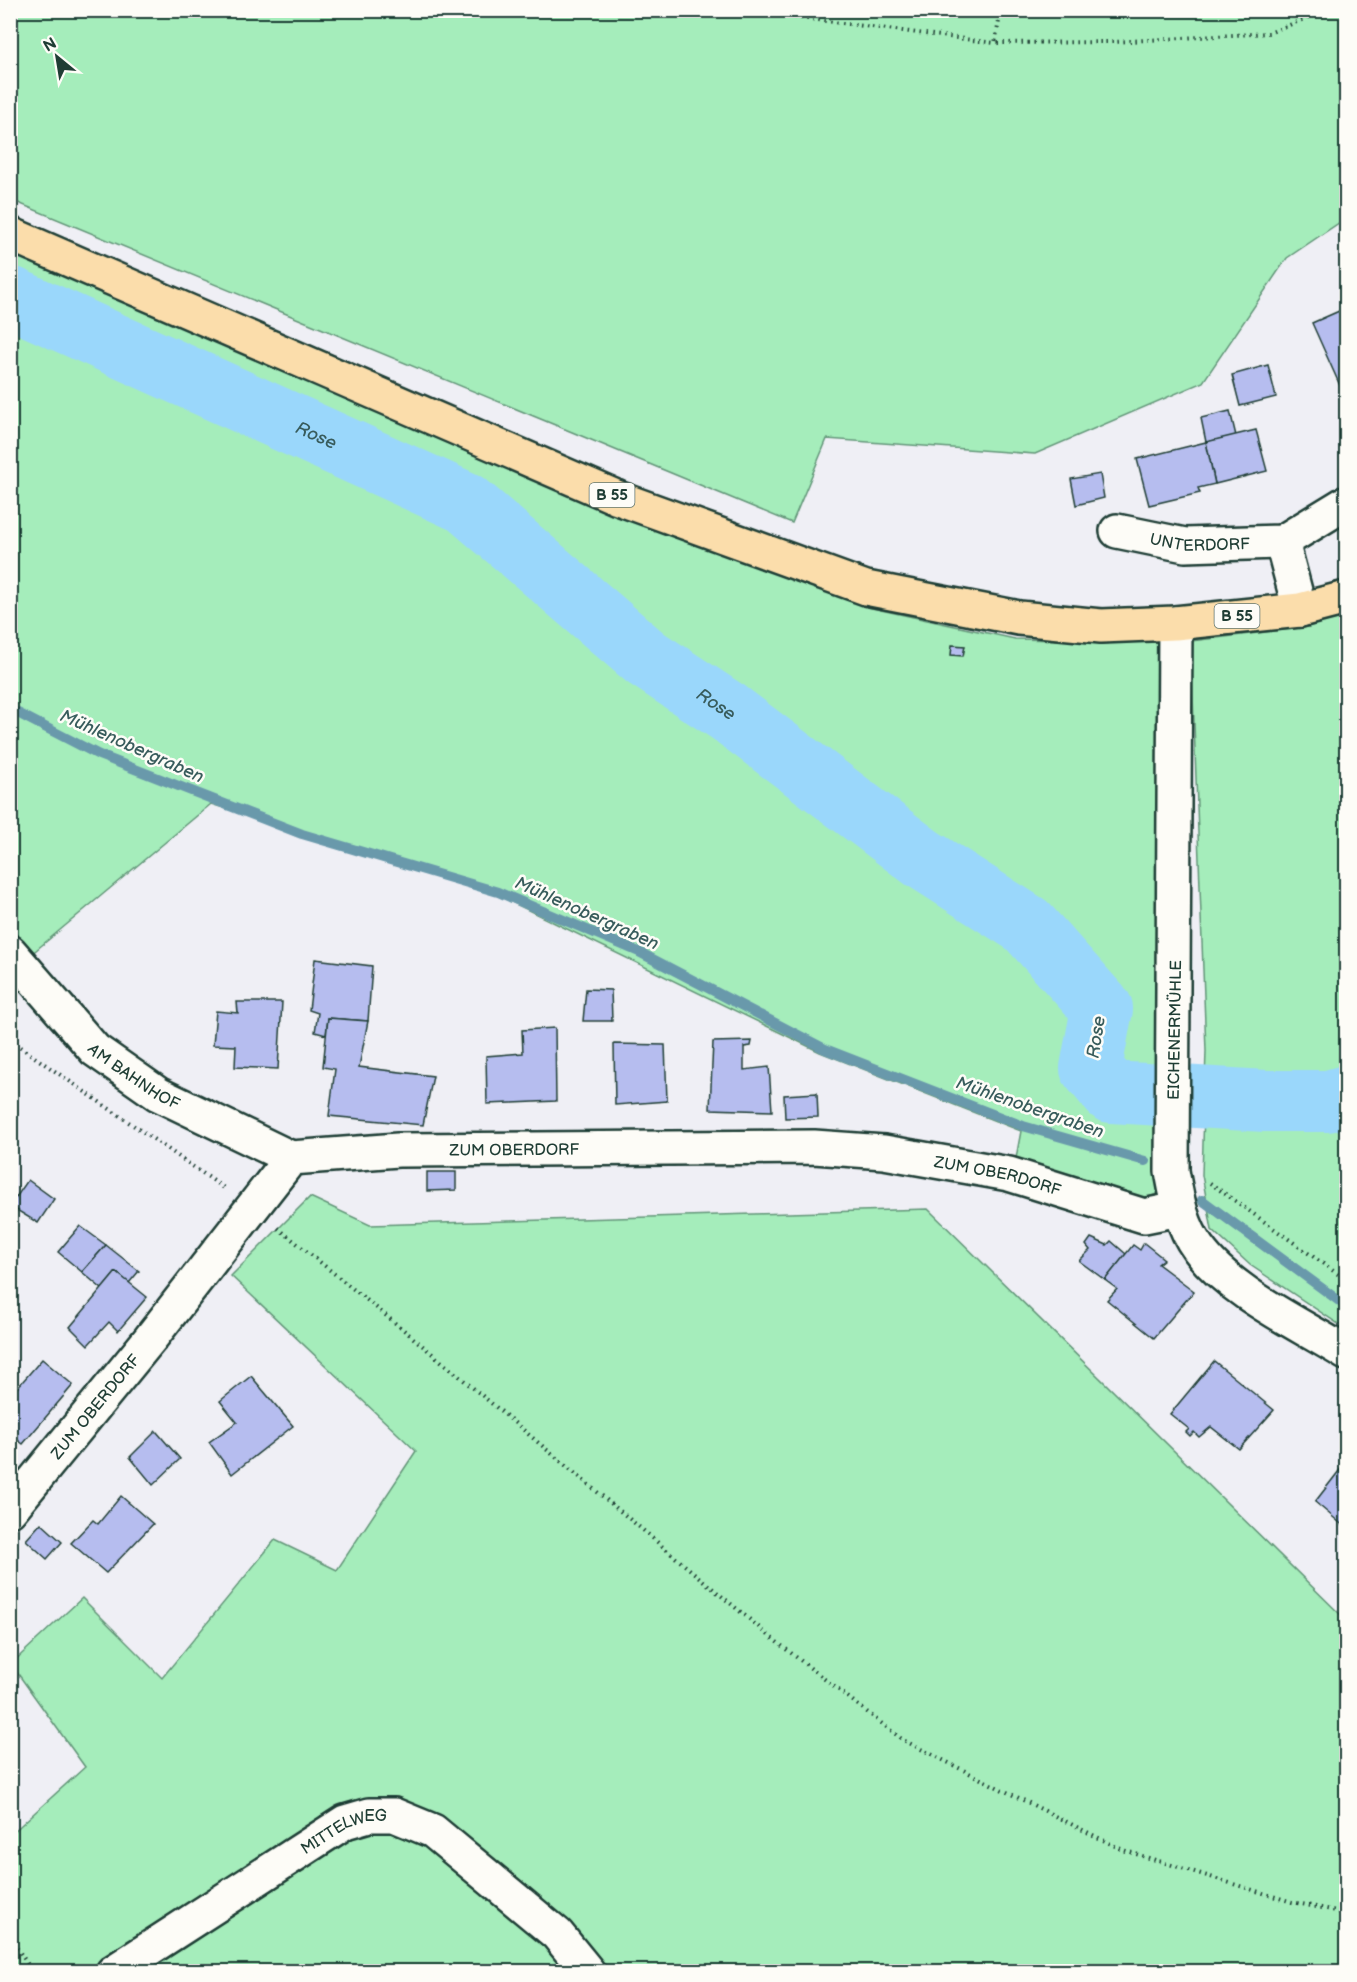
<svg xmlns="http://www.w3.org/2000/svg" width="1357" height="1982" viewBox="0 0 1357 1982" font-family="'Balsamiq Sans',sans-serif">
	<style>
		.green { fill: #a5edbb; stroke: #629578; stroke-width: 1.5 }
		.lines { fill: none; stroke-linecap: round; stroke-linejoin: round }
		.stream { stroke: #6999ab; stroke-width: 10 }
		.river { stroke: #9ad7fb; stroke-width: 62 }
		.building { fill: #b6bdef; stroke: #1f3d34; stroke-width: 1.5 }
		.minor-casing { stroke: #1f3d34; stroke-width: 38 }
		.secondary-casing { stroke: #1f3d34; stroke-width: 38 }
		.primary-casing { stroke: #1f3d34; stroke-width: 38 }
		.path { stroke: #1f3d34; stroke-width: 4; stroke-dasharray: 1.5 4.5; stroke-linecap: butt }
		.minor { stroke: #fdfcf7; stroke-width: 33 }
		.secondary { stroke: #fdfcf7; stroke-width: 33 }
		.primary { stroke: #fbddab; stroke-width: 33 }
		.labels { text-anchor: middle; stroke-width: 5; stroke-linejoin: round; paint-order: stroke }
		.shield { fill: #fdfcf7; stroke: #62766e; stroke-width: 1.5 }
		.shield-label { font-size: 15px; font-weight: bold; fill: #1f3d34 }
		.street-label { font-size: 16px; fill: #1f3d34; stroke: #fdfcf7 }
		.water-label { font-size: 18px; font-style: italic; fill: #385c5c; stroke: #fdfcf7 }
	</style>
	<rect width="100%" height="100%" fill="#efeff5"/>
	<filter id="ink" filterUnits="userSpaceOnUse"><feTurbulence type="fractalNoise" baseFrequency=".0167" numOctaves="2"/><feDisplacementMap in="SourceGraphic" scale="12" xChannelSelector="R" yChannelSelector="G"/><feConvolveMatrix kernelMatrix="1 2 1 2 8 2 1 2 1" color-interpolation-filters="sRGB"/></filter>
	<g filter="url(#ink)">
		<!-- green -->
		<g class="green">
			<path d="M 11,10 L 1346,11 L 1346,218 L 1287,258 L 1203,382 L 1035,454 L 827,439 L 792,523 L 11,200 Z"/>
			<path d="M 11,252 L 463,445 L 867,607 L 1015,639 L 1159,642 L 1163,1192 L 1143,1199 L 1016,1158 L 1021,1131 L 820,1052 L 497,895 L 211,804 L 11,971 Z"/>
			<path d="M 1346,614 L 1346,1329 L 1250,1265 L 1212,1230 L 1202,1175 L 1206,1051 L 1191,641 L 1308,627 Z"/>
			<path d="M 310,1197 L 370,1225 L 928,1209 L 1346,1620 L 1346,1971 L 11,1971 L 10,1835 L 85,1767 L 11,1664 L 82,1598 L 162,1678 L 275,1540 L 337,1570 L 416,1451 L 231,1276 Z"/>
		</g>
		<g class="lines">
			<!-- stream -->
			<g class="stream">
				<path d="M 10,709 L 99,755 L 302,834 L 498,892 L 639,952 L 825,1049 L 1023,1126 L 1145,1161"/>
				<path d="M 1202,1200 L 1346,1306"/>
			</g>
			<!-- river -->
			<path class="river" id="s1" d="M 10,297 L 466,503 L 646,658 L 728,712 L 922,858 L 1027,925 L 1102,1009 L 1091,1068 L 1111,1092 L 1266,1101 L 1328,1101 L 1346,1096"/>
		</g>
		<!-- building -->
		<g class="building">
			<path d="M 1346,308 L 1346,399 L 1312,323 Z"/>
			<path d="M 1268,365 L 1276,397 L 1240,406 L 1232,375 Z"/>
			<path d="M 1230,411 L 1236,436 L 1206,442 L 1201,418 Z"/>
			<path d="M 1256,430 L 1267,471 L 1215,484 L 1206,442 Z"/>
			<path d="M 1206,442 L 1215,484 L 1198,488 L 1200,493 L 1149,505 L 1137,459 Z"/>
			<path d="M 1100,474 L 1104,498 L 1076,505 L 1071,479 Z"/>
			<path d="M 952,645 L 965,646 L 963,656 L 951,655 Z"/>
			<path d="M 315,959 L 372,966 L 368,1021 L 328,1018 L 326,1035 L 315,1032 L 318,1013 L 309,1010 Z"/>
			<path d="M 586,989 L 611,990 L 612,1021 L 583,1021 Z"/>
			<path d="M 237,1002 L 282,1002 L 278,1069 L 235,1067 L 236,1046 L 213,1045 L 216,1011 L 238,1013 Z"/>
			<path d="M 328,1018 L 368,1021 L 359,1067 L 433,1076 L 423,1125 L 329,1116 L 335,1069 L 323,1067 Z"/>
			<path d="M 555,1028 L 556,1101 L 487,1104 L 486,1056 L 523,1053 L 522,1030 Z"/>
			<path d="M 752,1041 L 751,1046 L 744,1047 L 744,1070 L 769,1067 L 772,1111 L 710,1109 L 713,1042 Z"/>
			<path d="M 614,1044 L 665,1045 L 667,1101 L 615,1105 Z"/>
			<path d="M 817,1093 L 818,1117 L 785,1118 L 784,1095 Z"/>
			<path d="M 427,1172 L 456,1172 L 456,1190 L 427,1191 Z"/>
			<path d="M 28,1180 L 54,1199 L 38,1223 L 10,1206 Z"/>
			<path d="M 80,1226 L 106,1245 L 82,1272 L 58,1252 Z"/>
			<path d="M 1091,1238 L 1107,1245 L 1111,1241 L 1126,1254 L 1105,1280 L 1079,1261 L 1090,1250 L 1086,1245 Z"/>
			<path d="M 1144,1243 L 1164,1259 L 1158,1264 L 1194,1291 L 1154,1338 L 1107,1300 L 1117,1289 L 1105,1280 L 1133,1245 L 1140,1250 Z"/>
			<path d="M 106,1245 L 139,1271 L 129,1283 L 116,1272 L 102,1289 L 82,1272 Z"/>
			<path d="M 116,1272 L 147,1297 L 118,1331 L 109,1322 L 88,1345 L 70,1327 Z"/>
			<path d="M 42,1359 L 73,1385 L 23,1444 L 10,1434 L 10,1396 Z"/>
			<path d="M 1214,1361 L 1274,1410 L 1239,1449 L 1211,1427 L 1199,1437 L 1194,1432 L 1190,1436 L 1186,1432 L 1189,1429 L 1170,1414 Z"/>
			<path d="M 251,1376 L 293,1426 L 232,1474 L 209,1442 L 237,1422 L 220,1401 Z"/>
			<path d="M 156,1431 L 180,1459 L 153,1485 L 130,1457 Z"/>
			<path d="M 1346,1462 L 1346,1528 L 1315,1502 Z"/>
			<path d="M 121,1496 L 153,1524 L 106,1573 L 71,1543 L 93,1520 L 98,1524 Z"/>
			<path d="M 41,1523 L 62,1542 L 47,1559 L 26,1540 Z"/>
		</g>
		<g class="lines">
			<!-- minor casing -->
			<g class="minor-casing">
				<g id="minor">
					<path id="s2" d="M 1117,531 L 1185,545 L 1282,542 L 1346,503"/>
					<path d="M 1282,542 L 1300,610"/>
					<path id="s3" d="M 10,952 L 95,1050 L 158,1094 L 291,1158"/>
					<path id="s4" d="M 10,1510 L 150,1339 L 291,1158 L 398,1150 L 814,1147 L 884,1152 L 1009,1174 L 1144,1216 L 1179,1209"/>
					<path id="s5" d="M 113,1972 L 345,1822 L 369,1815 L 394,1815 L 433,1831 L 557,1934 L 588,1972"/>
				</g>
			</g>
			<!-- secondary casing -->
			<g class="secondary-casing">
				<path id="secondary" d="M 1175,623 L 1172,1171 C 1177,1198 1181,1225 1198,1248 C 1229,1292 1300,1324 1346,1353"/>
			</g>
			<!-- primary casing -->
			<g class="primary-casing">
				<path id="primary" d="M 10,234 L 618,498 L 866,588 L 1019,618 L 1101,626 L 1175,623 L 1300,610 L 1346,598"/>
			</g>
			<!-- path -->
			<g class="path">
				<path d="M 741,10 L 995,43"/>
				<path d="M 1001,10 L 995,43 L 1113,42 L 1269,33 L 1327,10"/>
				<path d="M 10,1040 L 224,1188"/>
				<path d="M 1210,1183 L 1346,1280"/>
				<path d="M 278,1228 L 405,1331 L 773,1639 L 903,1740 L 1123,1850 L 1292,1902 L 1346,1913"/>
				<path d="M 10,1938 L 33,1972"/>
			</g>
			<!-- minor -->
			<use href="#minor" class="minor"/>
			<!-- secondary -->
			<use href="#secondary" class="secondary"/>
			<!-- primary -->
			<use href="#primary" class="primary"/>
		</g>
	</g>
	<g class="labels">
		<!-- shield labels -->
		<g class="shield">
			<rect x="589.5" y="483" width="45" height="24" rx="4.5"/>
			<rect x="1214.5" y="604" width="45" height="24" rx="4.5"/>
		</g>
		<g class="shield-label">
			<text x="612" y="500">B 55</text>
			<text x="1237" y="621">B 55</text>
		</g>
		<!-- street labels -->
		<g class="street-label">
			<text dy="6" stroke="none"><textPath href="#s2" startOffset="84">UNTERDORF</textPath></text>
			<text transform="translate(1174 1030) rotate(-89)" y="6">EICHENERMÜHLE</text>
			<text dy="6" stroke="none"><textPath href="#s3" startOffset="177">AM BAHNHOF</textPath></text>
			<text dy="6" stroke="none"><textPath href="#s4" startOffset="674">ZUM OBERDORF</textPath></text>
			<text dy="6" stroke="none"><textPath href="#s4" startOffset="1160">ZUM OBERDORF</textPath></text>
			<text dy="6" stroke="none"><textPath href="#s4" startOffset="134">ZUM OBERDORF</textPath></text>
			<text dy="6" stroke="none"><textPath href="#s5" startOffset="272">MITTELWEG</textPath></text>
		</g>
		<!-- water labels -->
		<g class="water-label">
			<text dy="6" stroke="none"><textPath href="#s1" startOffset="336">Rose</textPath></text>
			<text dy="6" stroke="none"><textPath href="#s1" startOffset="822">Rose</textPath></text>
			<text transform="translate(132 746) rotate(24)" y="6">Mühlenobergraben</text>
			<text transform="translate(587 913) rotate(24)" y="6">Mühlenobergraben</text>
			<text transform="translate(1096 1037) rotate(-81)" y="6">Rose</text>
			<text transform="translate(1030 1107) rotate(19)" y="6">Mühlenobergraben</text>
		</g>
	</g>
	<!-- margin -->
	<rect width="1357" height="1982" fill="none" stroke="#fdfcf7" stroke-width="36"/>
	<rect x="18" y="18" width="1321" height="1946" fill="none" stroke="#1f3d34" stroke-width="2" filter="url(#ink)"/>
	<!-- north arrow -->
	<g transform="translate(57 57) rotate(330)" stroke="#fdfcf7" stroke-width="4.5" paint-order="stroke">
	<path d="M0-4.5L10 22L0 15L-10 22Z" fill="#1f3d34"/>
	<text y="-9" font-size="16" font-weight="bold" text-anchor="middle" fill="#1f3d34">N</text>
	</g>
</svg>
